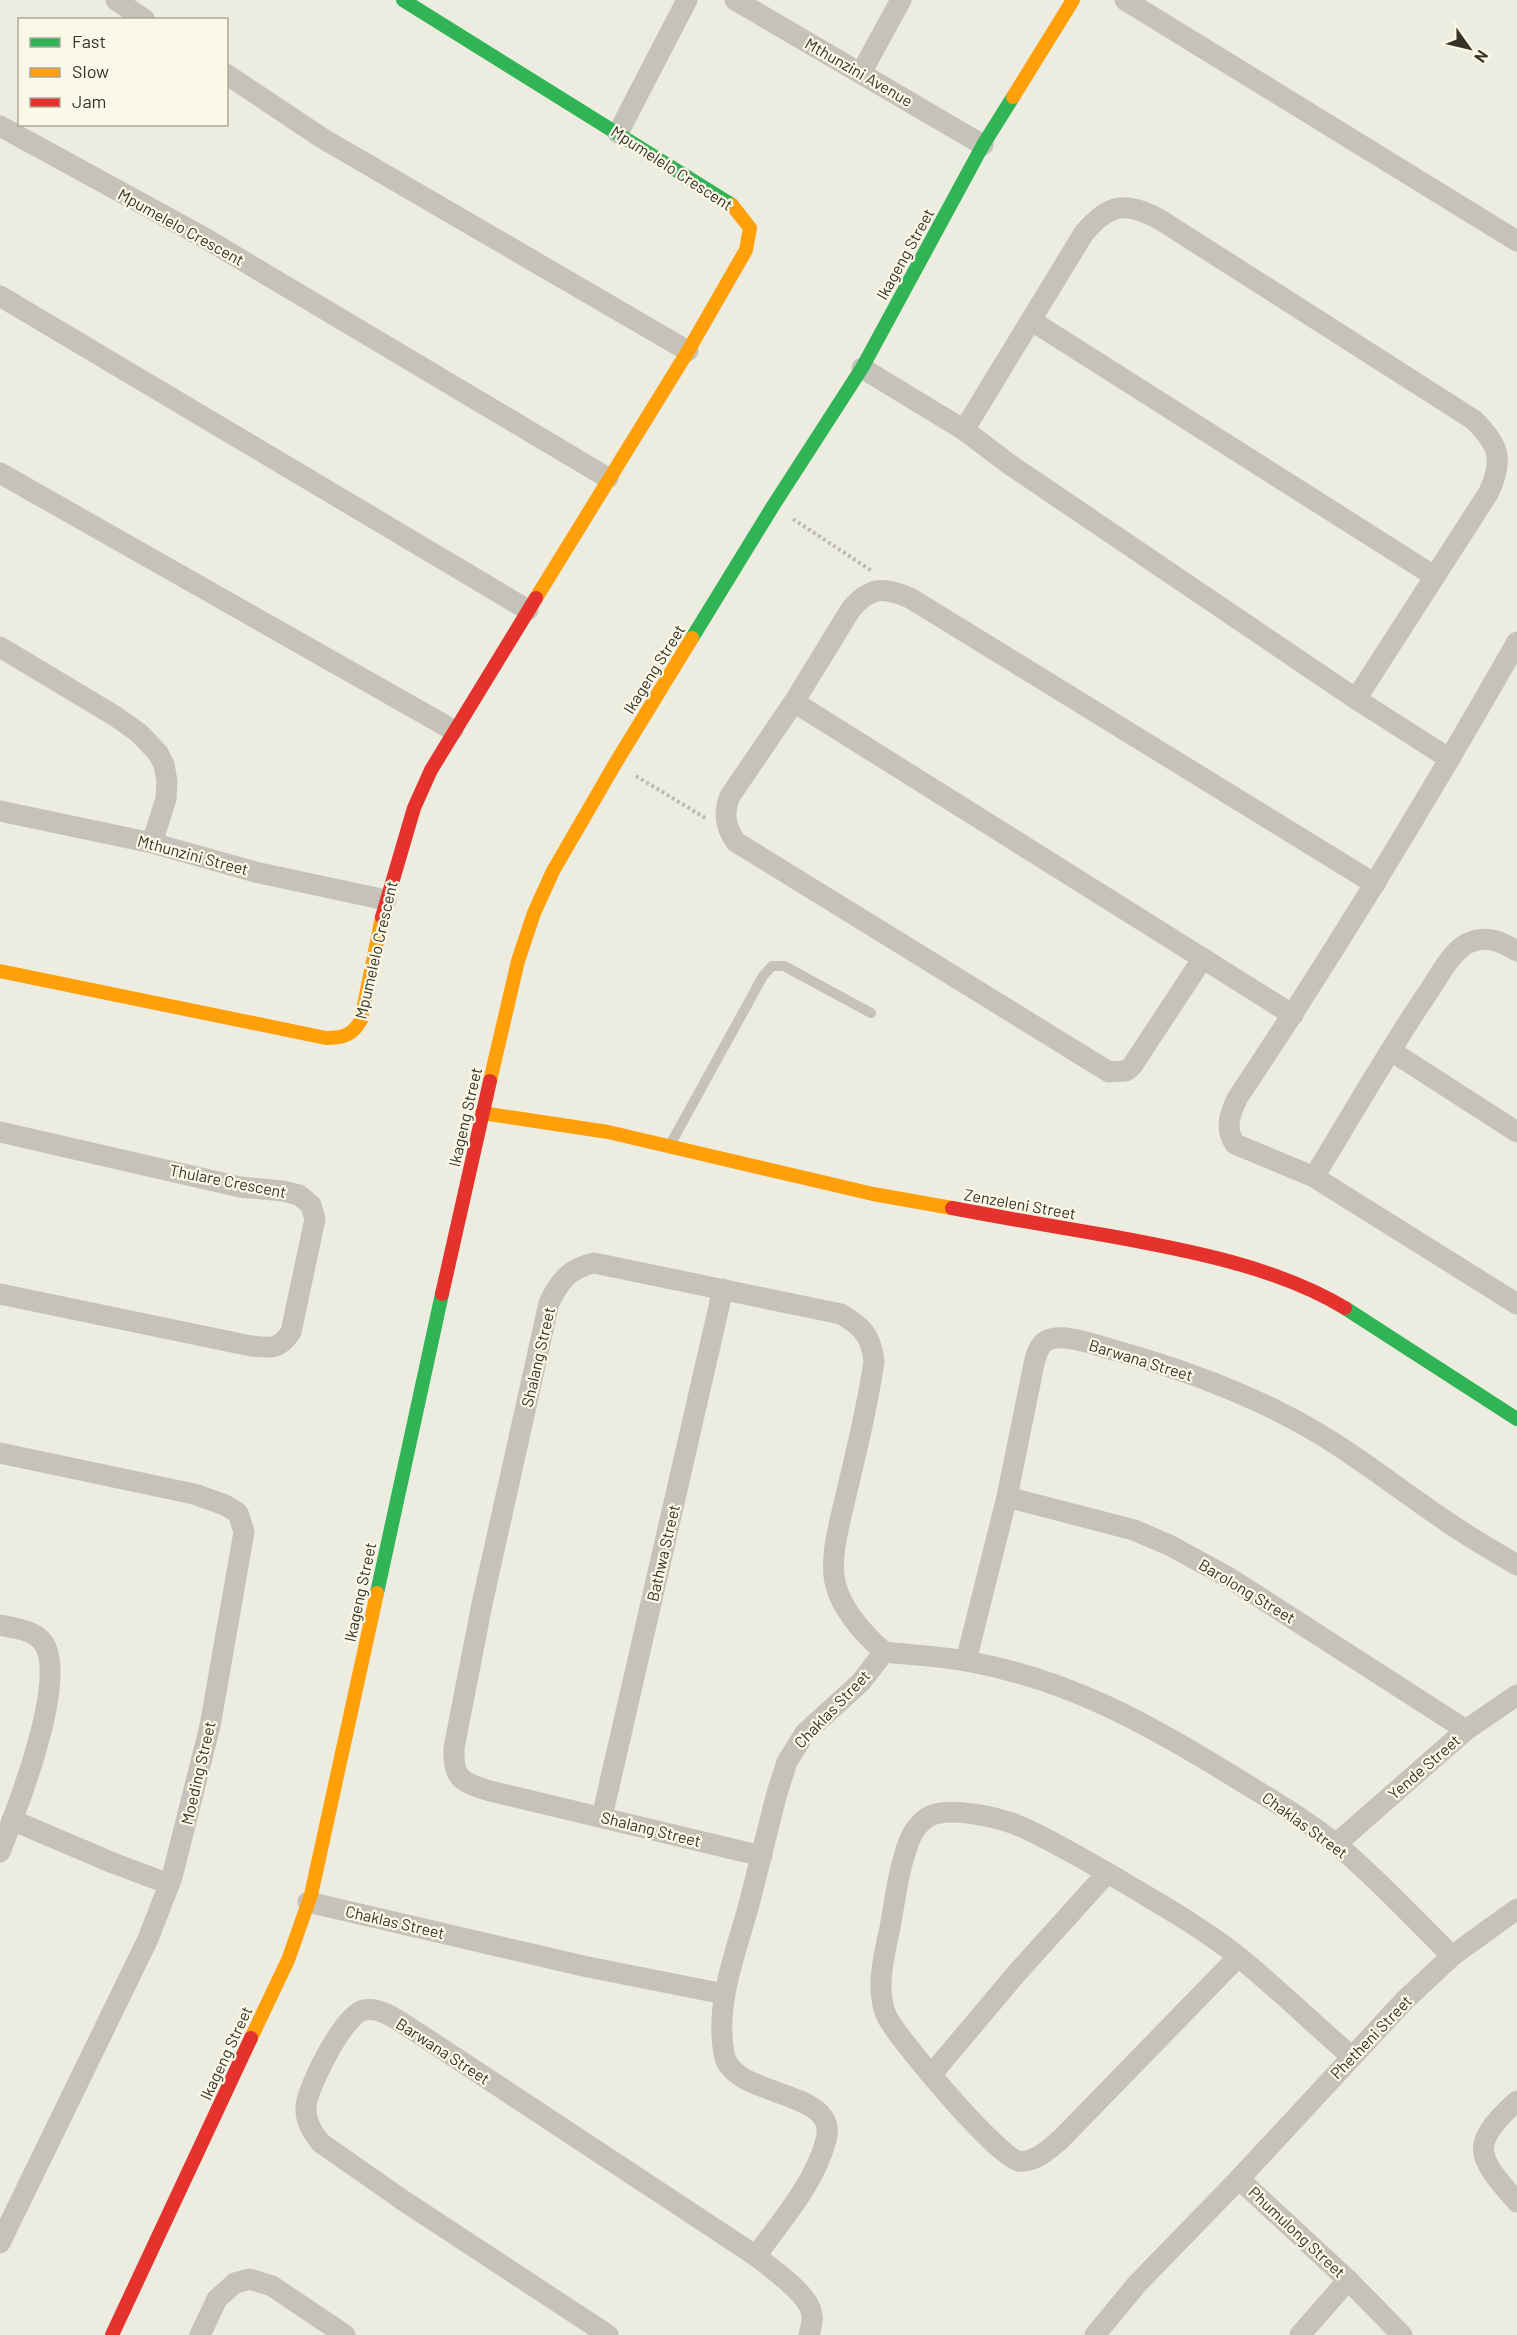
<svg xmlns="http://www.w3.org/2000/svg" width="1517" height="2335" viewBox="0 0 1517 2335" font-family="Barlow,sans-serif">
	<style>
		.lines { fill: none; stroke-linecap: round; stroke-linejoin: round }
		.path { stroke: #bebcb2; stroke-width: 4; stroke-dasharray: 3 3; stroke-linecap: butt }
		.lane { stroke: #c5c3b9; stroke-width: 10 }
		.street { stroke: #c5c3b9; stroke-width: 21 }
		.fast { stroke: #30b455; stroke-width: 14 }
		.slow { stroke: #ff9f0a; stroke-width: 14 }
		.jam { stroke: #e5322d; stroke-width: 14 }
		.labels { text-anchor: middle; stroke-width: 4.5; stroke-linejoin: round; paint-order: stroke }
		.street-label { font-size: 16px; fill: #373227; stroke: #faf8e7 }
	</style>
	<rect width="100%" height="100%" fill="#edece0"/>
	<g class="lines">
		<!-- path -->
		<g class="path">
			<path d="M 793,519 L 872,571"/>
			<path d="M 636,776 L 707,819"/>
		</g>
		<!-- lane -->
		<path class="lane" d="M 670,1145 L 763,976 L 772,966 L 784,966 L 871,1013"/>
		<!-- street -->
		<g class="street">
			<path d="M 116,0 L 145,20"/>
			<path d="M 735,0 L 983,145"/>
			<path d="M 1125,0 L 1517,241"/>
			<path d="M 861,73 L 901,0"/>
			<path d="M 226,74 L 322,138 L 688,351"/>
			<path d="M 0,126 L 203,237 L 608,478"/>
			<path d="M 618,133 L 687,0"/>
			<path d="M 0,296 L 528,610"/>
			<path d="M 1032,321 L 1434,576"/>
			<path d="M 862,368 L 964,430"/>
			<path d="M 0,473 L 453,730"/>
			<path d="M 1517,642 C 1429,797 1337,949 1238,1097 C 1230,1113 1224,1128 1235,1144 L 1314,1177 L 1517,1304"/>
			<path d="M 0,647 L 115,716 L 139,733 L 158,753 L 164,765 L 167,781 L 166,799 L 152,843"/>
			<path d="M 1356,699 L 1489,492 C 1504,459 1499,445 1474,420 L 1159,219 C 1124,201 1109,204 1084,233 L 964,430 L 1009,464 L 1356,699 L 1450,759"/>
			<path d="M 794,702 L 1293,1015"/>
			<path d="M 0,811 L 152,843 L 255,872 L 386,900"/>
			<path d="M 1203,958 L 1132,1066 L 1126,1071 L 1109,1072 L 736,842 C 725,827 723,813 730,796 L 794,702 L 851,609 C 871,586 884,587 910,598 L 1375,884"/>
			<path d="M 1391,1051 L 1517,1132"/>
			<path d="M 0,1132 L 240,1187 L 283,1191 L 299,1195 L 311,1205 L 315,1219 L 291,1332 C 279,1350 271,1348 251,1346 L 0,1294"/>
			<path d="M 1314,1177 C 1352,1115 1388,1051 1429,991 C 1439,976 1450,954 1466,944 C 1485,934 1500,941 1517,951"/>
			<path d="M 0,1453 L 194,1494 L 225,1505 L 238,1513 L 244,1532 L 210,1726 L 172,1877 L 148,1939 L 0,2243"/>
			<path d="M 1007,1497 L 1134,1530 L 1169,1545 L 1228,1577 L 1466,1730"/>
			<path d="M 0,1625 C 14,1628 33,1630 42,1641 C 71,1674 15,1814 0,1852"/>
			<path d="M 884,1652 C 911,1655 939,1656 966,1661 C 1067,1679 1145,1722 1231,1775 C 1265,1796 1307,1820 1337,1845 C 1378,1879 1414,1919 1452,1956"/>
			<path d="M 966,1661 L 1007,1497 L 1034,1364 C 1036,1356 1038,1346 1046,1341 C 1062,1331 1101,1347 1117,1351 C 1178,1368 1236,1389 1291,1418 C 1345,1446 1393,1485 1443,1519 C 1467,1536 1492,1550 1517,1565"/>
			<path d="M 602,1817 L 723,1289"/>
			<path d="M 12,1820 L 113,1863 L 169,1884"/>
			<path d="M 1336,1844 L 1466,1730 L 1517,1695"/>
			<path d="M 762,1856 L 490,1791 C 461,1782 453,1779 454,1748 L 482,1604 L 549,1303 C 559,1282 569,1268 594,1263 L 841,1314 C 863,1327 871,1336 874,1361 C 868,1405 857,1448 847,1491 C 841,1518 828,1559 836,1586 C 843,1612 865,1635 884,1652"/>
			<path d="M 308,1902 L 583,1966 L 724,1994"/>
			<path d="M 1238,1957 L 1060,2140 C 1049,2149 1035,2163 1019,2161 C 998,2158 899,2040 887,2017 C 882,2007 881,1995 881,1984 C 881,1966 886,1946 890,1928 C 895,1899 899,1866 910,1839 C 913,1831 921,1821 928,1817 C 949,1805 1001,1818 1022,1827 C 1057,1843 1090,1863 1123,1882 C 1163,1906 1204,1929 1240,1958 C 1278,1989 1314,2024 1351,2056"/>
			<path d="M 931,2075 L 1016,1974 L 1107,1873"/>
			<path d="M 1517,2101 C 1467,2146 1478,2157 1517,2202"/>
			<path d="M 1239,2179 L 1348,2280 L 1402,2335"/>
			<path d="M 756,2256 C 781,2221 815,2183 826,2140 C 840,2088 732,2099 724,2054 C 715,2004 735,1955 748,1908 C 758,1870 767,1832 777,1793 L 787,1762 L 805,1733 L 861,1682 L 884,1652"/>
			<path d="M 200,2335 L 217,2299 L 235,2283 L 250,2279 L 272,2286 L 345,2335"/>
			<path d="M 608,2335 L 404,2201 L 321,2143 C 312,2132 305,2121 306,2106 C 308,2086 344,2014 364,2010 C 382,2006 404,2025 418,2033 L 756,2256 C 771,2268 807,2293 811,2311 C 814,2320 811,2327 809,2335"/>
			<path d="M 1095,2335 L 1137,2284 L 1239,2179 L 1405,2000 L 1452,1956 L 1517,1909"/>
			<path d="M 1300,2335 L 1348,2280"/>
		</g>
		<!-- fast -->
		<g class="fast">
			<path d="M 403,0 L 732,205"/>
			<path d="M 692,638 L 773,506 L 862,368 L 983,145 L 1013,97"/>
			<path d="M 1345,1308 L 1517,1419"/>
			<path d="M 377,1593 L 442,1294"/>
		</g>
		<!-- slow -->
		<g class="slow">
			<path d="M 1013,97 L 1073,0"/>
			<path d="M 536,598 L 688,351 L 746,250 L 750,228 L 732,205"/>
			<path d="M 0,971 L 326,1038 C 343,1038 353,1035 361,1020 L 382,917"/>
			<path d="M 490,1081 L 518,961 L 534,913 L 553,871 L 615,764 L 692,638"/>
			<path d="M 482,1113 L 608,1132 L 873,1194 L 952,1208"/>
			<path d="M 251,2038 L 288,1960 L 311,1895 L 377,1593"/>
		</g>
		<!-- jam -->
		<g class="jam">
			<path d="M 382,917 L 414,808 L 431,770 L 536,598"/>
			<path d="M 952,1208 C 1005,1218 1057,1227 1110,1236 C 1187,1250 1277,1267 1345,1308"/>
			<path d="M 442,1294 L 490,1081"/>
			<path d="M 112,2335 L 251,2038"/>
		</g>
	</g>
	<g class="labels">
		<!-- street labels -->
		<g class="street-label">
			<text transform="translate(859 72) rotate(30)" y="6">Mthunzini Avenue</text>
			<text transform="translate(672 168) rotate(33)" y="6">Mpumelelo Crescent</text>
			<text transform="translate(181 227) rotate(29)" y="6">Mpumelelo Crescent</text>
			<text transform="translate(905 254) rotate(-61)" y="6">Ikageng Street</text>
			<text transform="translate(654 669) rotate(-58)" y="6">Ikageng Street</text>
			<text transform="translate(193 855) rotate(15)" y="6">Mthunzini Street</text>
			<text transform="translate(376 950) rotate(-77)" y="6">Mpumelelo Crescent</text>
			<text transform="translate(465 1117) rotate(-77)" y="6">Ikageng Street</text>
			<text transform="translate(228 1181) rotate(11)" y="6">Thulare Crescent</text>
			<text transform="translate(1020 1204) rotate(10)" y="6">Zenzeleni Street</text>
			<text transform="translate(538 1357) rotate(-77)" y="6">Shalang Street</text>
			<text transform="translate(1141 1360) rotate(17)" y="6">Barwana Street</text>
			<text transform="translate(663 1553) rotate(-77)" y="6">Bathwa Street</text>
			<text transform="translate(1247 1591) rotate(31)" y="6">Barolong Street</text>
			<text transform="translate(360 1592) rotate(-78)" y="6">Ikageng Street</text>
			<text transform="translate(832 1709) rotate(-46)" y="6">Chaklas Street</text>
			<text transform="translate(1424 1767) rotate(-41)" y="6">Yende Street</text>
			<text transform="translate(198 1773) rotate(-77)" y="6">Moeding Street</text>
			<text transform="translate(1305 1825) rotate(36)" y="6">Chaklas Street</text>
			<text transform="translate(651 1829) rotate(14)" y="6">Shalang Street</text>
			<text transform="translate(395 1922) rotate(13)" y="6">Chaklas Street</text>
			<text transform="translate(1371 2037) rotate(-46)" y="6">Phetheni Street</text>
			<text transform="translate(443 2051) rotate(33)" y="6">Barwana Street</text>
			<text transform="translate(226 2053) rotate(-65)" y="6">Ikageng Street</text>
			<text transform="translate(1297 2232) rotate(43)" y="6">Phumulong Street</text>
		</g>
	</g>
	<!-- legend -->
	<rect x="18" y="18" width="210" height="108" fill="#faf8e7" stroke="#aca99a" stroke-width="1.5"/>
	<rect x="30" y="38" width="30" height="9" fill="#30b455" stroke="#aca99a" stroke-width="1.5"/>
	<text x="72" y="48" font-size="18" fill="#373227">Fast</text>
	<rect x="30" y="68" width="30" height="9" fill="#ff9f0a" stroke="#aca99a" stroke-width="1.5"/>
	<text x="72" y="78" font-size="18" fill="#373227">Slow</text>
	<rect x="30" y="98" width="30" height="9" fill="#e5322d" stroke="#aca99a" stroke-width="1.5"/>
	<text x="72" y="108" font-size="18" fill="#373227">Jam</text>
	<!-- north arrow -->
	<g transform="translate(1469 48) rotate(124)" stroke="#faf8e7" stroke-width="4.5" paint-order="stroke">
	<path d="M0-4.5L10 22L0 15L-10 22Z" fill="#373227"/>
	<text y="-9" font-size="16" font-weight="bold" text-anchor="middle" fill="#373227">N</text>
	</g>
</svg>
